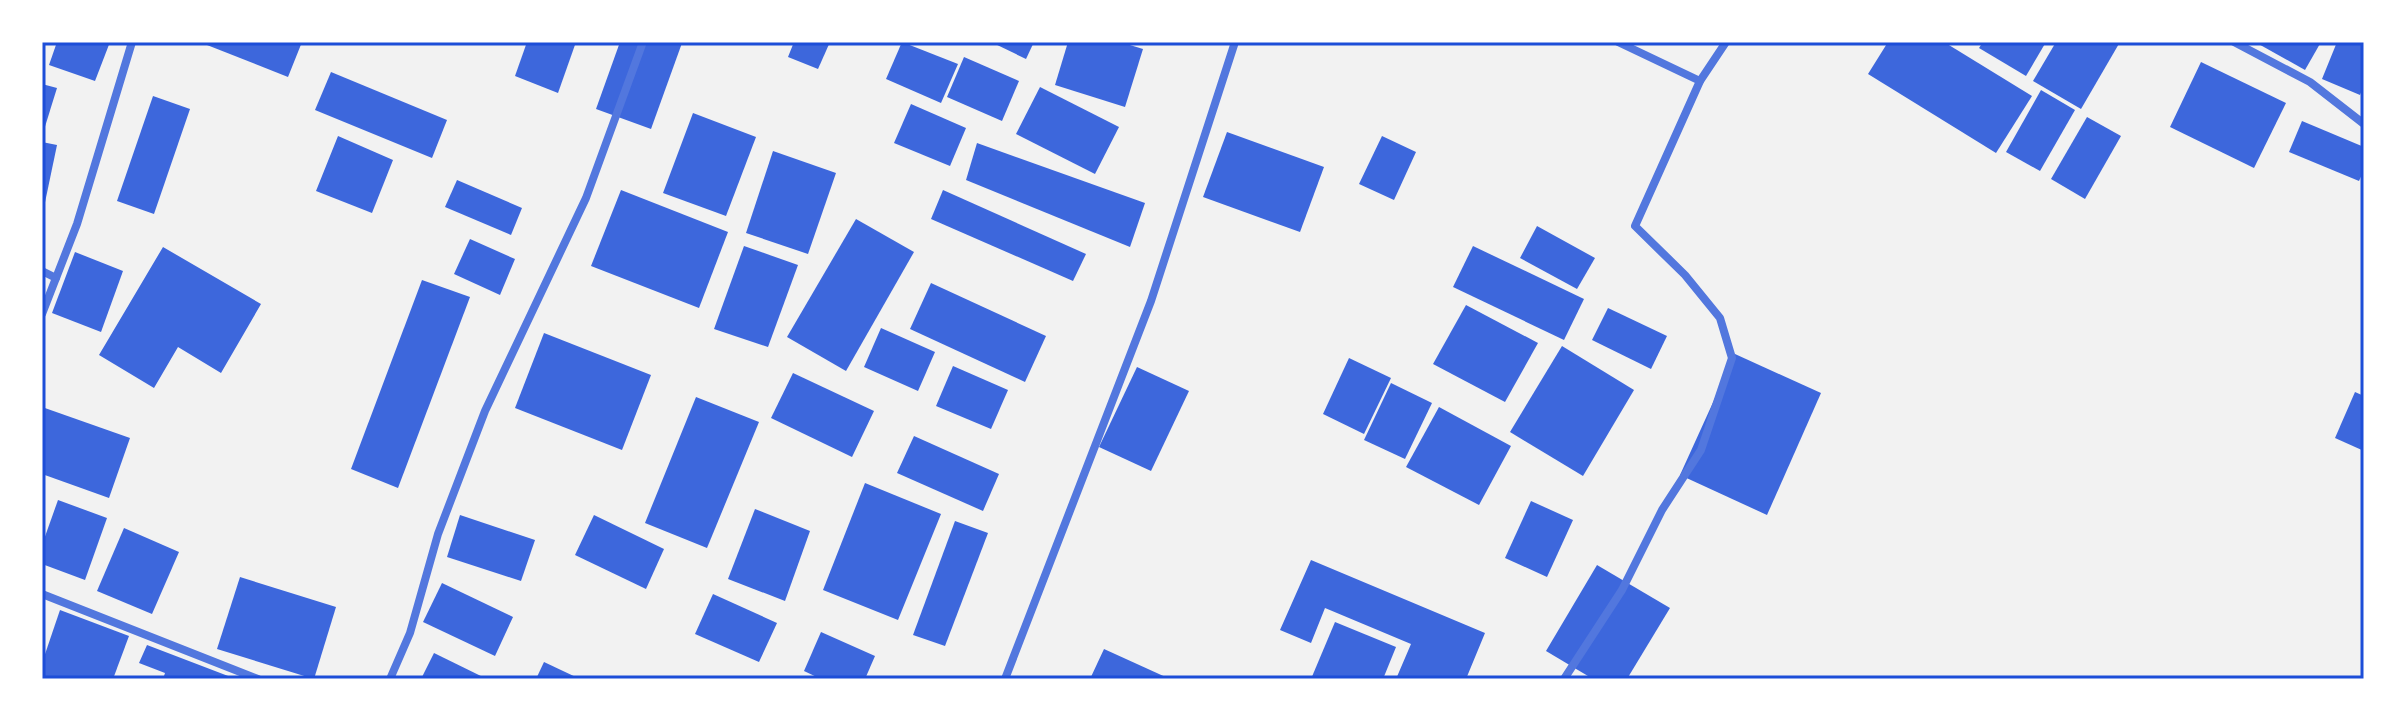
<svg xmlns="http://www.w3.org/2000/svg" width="2406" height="721" viewBox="0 0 2406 721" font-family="'Sofia Sans Condensed',sans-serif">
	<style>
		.building { fill: #3d67dc }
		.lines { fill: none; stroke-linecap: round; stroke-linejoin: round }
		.minor { stroke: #5277de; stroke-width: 8 }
		.neatline { fill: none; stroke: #1d4ed8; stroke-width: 3 }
	</style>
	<rect width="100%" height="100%" fill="#f2f2f2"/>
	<!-- building -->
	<g class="building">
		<path d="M 57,42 L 110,42 L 95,81 L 49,65 Z"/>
		<path d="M 208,42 L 302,42 L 288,77 L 207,45 Z"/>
		<path d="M 527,42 L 576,42 L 558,93 L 515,76 Z"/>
		<path d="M 620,42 L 682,43 L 651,129 L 596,109 Z"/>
		<path d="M 794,42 L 830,42 L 818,69 L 788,57 Z"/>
		<path d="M 902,42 L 958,64 L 941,103 L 886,79 Z"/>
		<path d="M 991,42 L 1034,42 L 1026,59 Z"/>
		<path d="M 1068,42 L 1120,42 L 1143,49 L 1125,107 L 1055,85 Z"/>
		<path d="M 1888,42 L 1944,42 L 2032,96 L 1996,153 L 1868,74 Z"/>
		<path d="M 1983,42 L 2046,42 L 2026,76 L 1979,48 Z"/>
		<path d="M 2056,42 L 2120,42 L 2081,109 L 2033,81 Z"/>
		<path d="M 2255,42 L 2321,42 L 2305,70 Z"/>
		<path d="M 2337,42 L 2364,42 L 2364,85 L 2360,95 L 2322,79 Z"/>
		<path d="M 964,57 L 1019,81 L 1002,121 L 947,97 Z"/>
		<path d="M 2201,62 L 2286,103 L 2254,168 L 2170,127 Z"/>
		<path d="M 331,72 L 447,120 L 432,158 L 315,110 Z"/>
		<path d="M 42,84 L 57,88 L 43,133 L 42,133 Z"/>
		<path d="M 1040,87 L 1119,127 L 1095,174 L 1016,134 Z"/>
		<path d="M 2041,90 L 2075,110 L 2040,171 L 2006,152 Z"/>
		<path d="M 153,96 L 190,109 L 154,214 L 117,201 Z"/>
		<path d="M 911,104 L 966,128 L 950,166 L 894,143 Z"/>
		<path d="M 693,113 L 756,137 L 726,216 L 663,193 Z"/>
		<path d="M 2087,117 L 2121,136 L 2085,199 L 2051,179 Z"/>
		<path d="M 2302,121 L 2364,147 L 2364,170 L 2359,181 L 2289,152 Z"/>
		<path d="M 1227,132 L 1324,167 L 1300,232 L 1203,197 Z"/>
		<path d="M 338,136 L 393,160 L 372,213 L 316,191 Z"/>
		<path d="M 1382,136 L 1416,152 L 1394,200 L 1359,184 Z"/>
		<path d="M 42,142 L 57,145 L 43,212 L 42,212 Z"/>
		<path d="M 977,143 L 1145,203 L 1130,247 L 966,180 Z"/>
		<path d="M 773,151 L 836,173 L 808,254 L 746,233 Z"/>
		<path d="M 457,180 L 522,208 L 511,235 L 445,207 Z"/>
		<path d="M 621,190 L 728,232 L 699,308 L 591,266 Z"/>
		<path d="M 943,190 L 1086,254 L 1073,281 L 931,219 Z"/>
		<path d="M 856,219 L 914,252 L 846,371 L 787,337 Z"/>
		<path d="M 1537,226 L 1595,258 L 1577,289 L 1520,258 Z"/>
		<path d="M 470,239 L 515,259 L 500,295 L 454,274 Z"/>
		<path d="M 744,246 L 798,265 L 768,347 L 714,329 Z"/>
		<path d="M 1473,246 L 1584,299 L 1564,340 L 1453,287 Z"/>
		<path d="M 163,247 L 261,304 L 221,373 L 178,347 L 154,388 L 99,355 Z"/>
		<path d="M 75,252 L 123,271 L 101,332 L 52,313 Z"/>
		<path d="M 422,280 L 470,297 L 398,488 L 351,469 Z"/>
		<path d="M 931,283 L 1046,336 L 1025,382 L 910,329 Z"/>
		<path d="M 1466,305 L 1538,343 L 1505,402 L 1433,364 Z"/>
		<path d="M 1608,308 L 1667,336 L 1651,369 L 1592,340 Z"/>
		<path d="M 881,328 L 935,352 L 918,391 L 864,367 Z"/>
		<path d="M 544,333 L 651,375 L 622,450 L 515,408 Z"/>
		<path d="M 1562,346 L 1634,390 L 1583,476 L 1510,432 Z"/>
		<path d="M 1735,354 L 1821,393 L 1767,515 L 1680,475 Z"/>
		<path d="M 1349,358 L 1391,378 L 1364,434 L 1323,414 Z"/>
		<path d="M 953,366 L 1008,390 L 991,429 L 936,406 Z"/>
		<path d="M 1137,367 L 1189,391 L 1151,471 L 1099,447 Z"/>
		<path d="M 793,373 L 874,411 L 852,457 L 771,418 Z"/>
		<path d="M 1391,383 L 1432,403 L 1405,459 L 1364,440 Z"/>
		<path d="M 2355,392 L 2364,396 L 2364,451 L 2335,438 Z"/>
		<path d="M 696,397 L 759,422 L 707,548 L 645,523 Z"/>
		<path d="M 42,407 L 130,438 L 109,498 L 42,474 Z"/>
		<path d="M 1439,407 L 1511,446 L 1479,505 L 1406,467 Z"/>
		<path d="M 914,436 L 999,474 L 983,511 L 897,473 Z"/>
		<path d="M 865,483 L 941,514 L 898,620 L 823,590 Z"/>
		<path d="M 58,500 L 107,518 L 85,580 L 42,564 L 42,545 Z"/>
		<path d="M 1531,501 L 1573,520 L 1547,577 L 1505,558 Z"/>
		<path d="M 755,509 L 810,531 L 785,601 L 728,579 Z"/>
		<path d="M 460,515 L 535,540 L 521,581 L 447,557 Z"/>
		<path d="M 594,515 L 664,549 L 646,589 L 575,555 Z"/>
		<path d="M 955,521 L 988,533 L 945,646 L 913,635 Z"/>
		<path d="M 124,528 L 179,552 L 152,614 L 97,591 Z"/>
		<path d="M 1311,560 L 1485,633 L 1466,679 L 1396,679 L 1411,644 L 1325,608 L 1311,643 L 1280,630 Z"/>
		<path d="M 1597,565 L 1670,608 L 1627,679 L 1593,679 L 1546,651 Z"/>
		<path d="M 240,577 L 336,607 L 314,679 L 217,649 Z"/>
		<path d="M 442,583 L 513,617 L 495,656 L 423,622 Z"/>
		<path d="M 713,594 L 777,623 L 759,662 L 695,634 Z"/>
		<path d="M 60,610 L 129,636 L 113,679 L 42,678 L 42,663 Z"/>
		<path d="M 1335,622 L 1396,647 L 1383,679 L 1311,679 Z"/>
		<path d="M 821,632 L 875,656 L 865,679 L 821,679 L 804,671 Z"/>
		<path d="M 147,645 L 236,679 L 163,679 L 165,673 L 139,663 Z"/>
		<path d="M 1104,649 L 1170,679 L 1090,679 Z"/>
		<path d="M 434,653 L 487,679 L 421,679 Z"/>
		<path d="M 544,662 L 580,679 L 536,679 Z"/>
	</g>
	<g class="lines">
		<!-- minor -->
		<g class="minor">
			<path d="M 1618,42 L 1700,81"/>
			<path d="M 2234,42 L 2310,82 L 2364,124"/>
			<path d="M 42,271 L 56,278"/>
			<path d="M 42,314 L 77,224 L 132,42"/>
			<path d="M 42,594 L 258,679"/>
			<path d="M 390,679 L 410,633 L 438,534 L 485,411 L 586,198 L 643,42"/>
			<path d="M 1005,679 L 1151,301 L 1235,42"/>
			<path d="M 1564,679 L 1622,590 L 1662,510 L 1701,450 L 1732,358 L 1720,318 L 1685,275 L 1635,226 L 1700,81 L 1726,42"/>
		</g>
	</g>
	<!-- border -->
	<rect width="2406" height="721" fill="none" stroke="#ffffff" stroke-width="88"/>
	<rect x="44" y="44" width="2318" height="633" class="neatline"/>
</svg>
